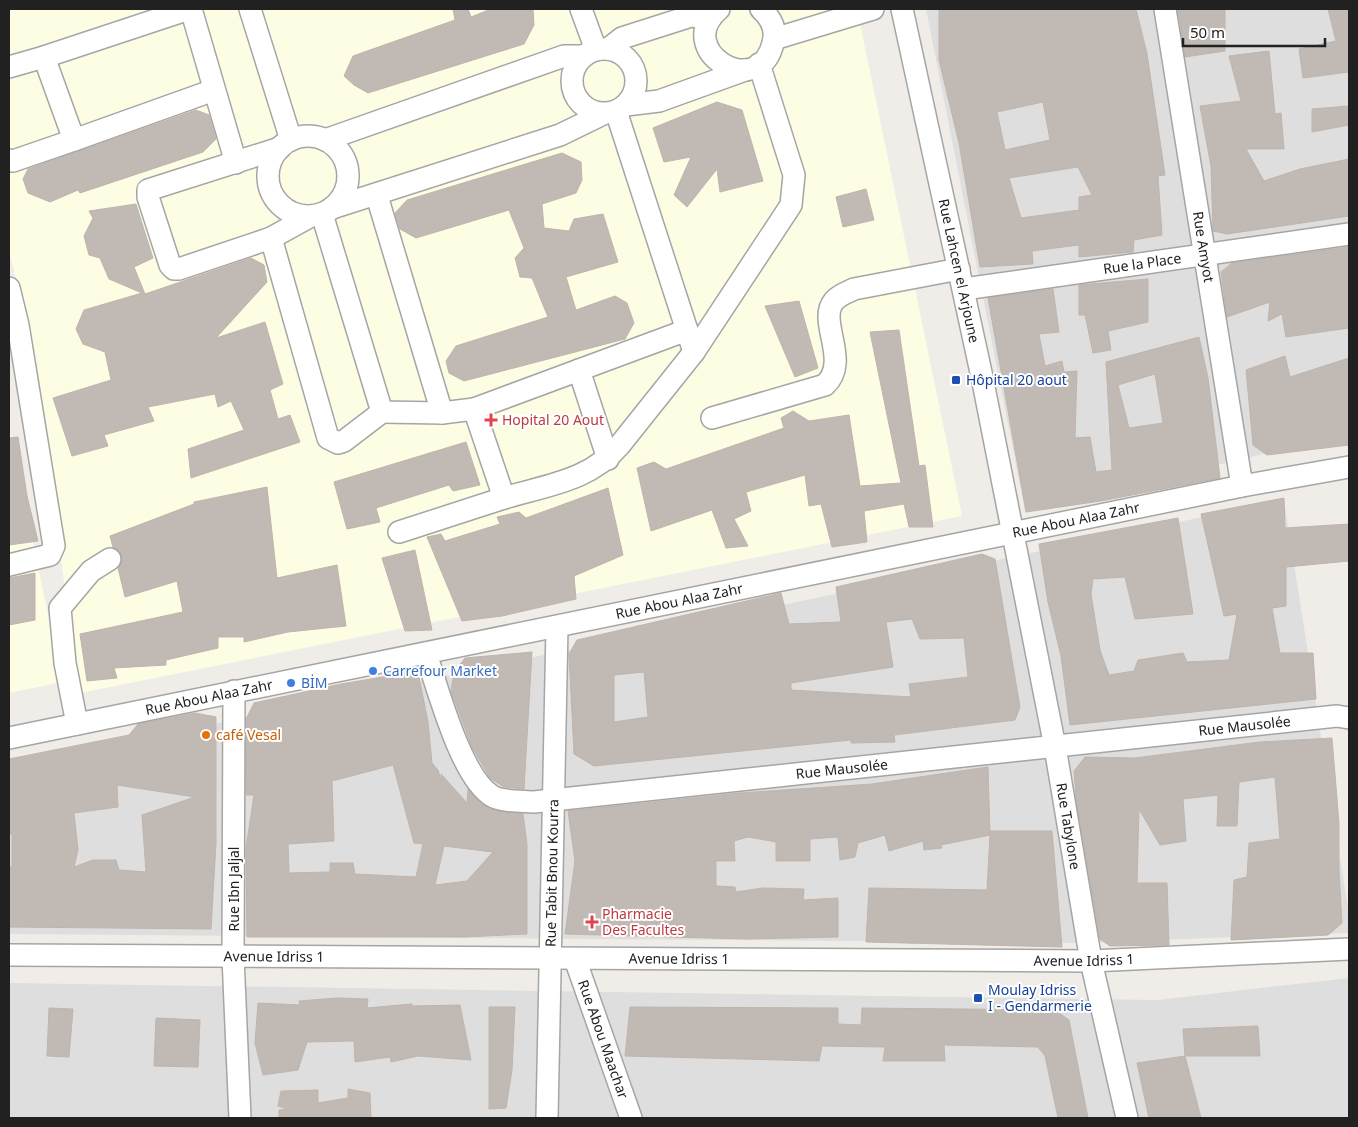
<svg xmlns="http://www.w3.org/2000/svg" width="1358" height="1127" viewBox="0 0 1358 1127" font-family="'Noto Sans',sans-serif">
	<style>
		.residential { fill: #dedede }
		.education { fill: #fdfde4 }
		.building { fill: #c1b9b4; stroke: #c1b4ab; fill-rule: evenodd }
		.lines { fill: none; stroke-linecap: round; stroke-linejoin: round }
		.minor-casing { stroke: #a5a5a5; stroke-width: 24 }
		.minor { stroke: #fff; stroke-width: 21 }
		.transit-dot { fill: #1a4fb4; stroke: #fff; stroke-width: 2 }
		.health-dot { fill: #e0444e; stroke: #fff; stroke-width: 2 }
		.shop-dot { fill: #3f7fe0; stroke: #fff; stroke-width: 2 }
		.food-dot { fill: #e8710a; stroke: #fff; stroke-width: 2 }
		.labels { text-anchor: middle; stroke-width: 4; stroke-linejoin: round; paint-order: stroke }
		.street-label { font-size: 14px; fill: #212121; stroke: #fff }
		.transit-label { font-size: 14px; fill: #164399; stroke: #fff; text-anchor: start }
		.health-label { font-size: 14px; fill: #be3a42; stroke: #fff; text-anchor: start }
		.shop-label { font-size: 14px; fill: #366cbe; stroke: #fff; text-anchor: start }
		.food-label { font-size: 14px; fill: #c56008; stroke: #fff; text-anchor: start }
	</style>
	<rect width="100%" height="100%" fill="#f0ede8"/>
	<!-- residential -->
	<g class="residential">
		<path d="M 926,9 L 1349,9 L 1349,434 L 1025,510 Z"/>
		<path d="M 1284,500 L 1349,915 L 1349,933 L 1077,943 L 9,934 L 9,767 Z"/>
		<path d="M 1349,978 L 1349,1118 L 9,1118 L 9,983 L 1158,1000 Z"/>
	</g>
	<!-- education -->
	<g class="education">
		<path d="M 9,9 L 857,9 L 962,516 L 80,693 L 27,323 L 9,251 Z"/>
		<path d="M 9,426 L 62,682 L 9,693 Z"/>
	</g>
	<!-- building -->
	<g class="building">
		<path d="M 453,9 L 468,9 L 471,17 L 491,9 L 533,9 L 534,25 L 524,44 L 368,93 L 354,85 L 344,76 L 353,56 L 455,20 Z"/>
		<path d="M 939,9 L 1136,9 L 1147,54 L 1165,175 L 1158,176 L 1162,235 L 1134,240 L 1133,252 L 1079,257 L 1079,245 L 1032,251 L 1033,264 L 980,267 L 959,143 L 939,60 ZM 1043,102 L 1050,140 L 1005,150 L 997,112 ZM 1078,167 L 1092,195 L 1079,197 L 1079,210 L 1021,218 L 1009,178 Z"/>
		<path d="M 1178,9 L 1225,9 L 1225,51 L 1185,57 Z"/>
		<path d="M 1328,9 L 1349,9 L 1349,72 L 1303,78 L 1299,49 L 1336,41 Z"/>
		<path d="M 1269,51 L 1275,114 L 1281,113 L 1284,149 L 1246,149 L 1264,181 L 1300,169 L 1349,159 L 1349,216 L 1227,234 L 1213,231 L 1211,166 L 1200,106 L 1241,101 L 1229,56 Z"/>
		<path d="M 717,102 L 742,110 L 763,181 L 720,192 L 717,169 L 687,207 L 674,195 L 691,157 L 664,162 L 653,128 Z"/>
		<path d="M 1349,106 L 1349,125 L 1312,132 L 1312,109 Z"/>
		<path d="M 196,110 L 209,115 L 216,139 L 203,152 L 80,193 L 78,190 L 50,202 L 28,193 L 23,179 L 28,169 Z"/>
		<path d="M 562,153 L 581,162 L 582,180 L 576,193 L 542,204 L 544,228 L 569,231 L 574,219 L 603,214 L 618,262 L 566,277 L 576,310 L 615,296 L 627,303 L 634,323 L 625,339 L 464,381 L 449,373 L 446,361 L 456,346 L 548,317 L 532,278 L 520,277 L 515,258 L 524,248 L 509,210 L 416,238 L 400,229 L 395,213 L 407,200 Z"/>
		<path d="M 866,189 L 874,220 L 843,227 L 836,197 Z"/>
		<path d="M 136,204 L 153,258 L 134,267 L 145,294 L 251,258 L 264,265 L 267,282 L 216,338 L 265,322 L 283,384 L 270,390 L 278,419 L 290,415 L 300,442 L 191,478 L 188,449 L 244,430 L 231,401 L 218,407 L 215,394 L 148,407 L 154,421 L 104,435 L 108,446 L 72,456 L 53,398 L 111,380 L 105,352 L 83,344 L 76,329 L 84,310 L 142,293 L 109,279 L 100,258 L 89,255 L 84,236 L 93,218 L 89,211 Z"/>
		<path d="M 1349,247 L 1349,328 L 1286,337 L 1282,314 L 1268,321 L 1270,302 L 1227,317 L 1221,272 L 1232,263 Z"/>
		<path d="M 1148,279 L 1148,322 L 1108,331 L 1111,350 L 1093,353 L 1085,315 L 1079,315 L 1079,285 Z"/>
		<path d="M 1053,289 L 1059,332 L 1039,334 L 1045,366 L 1062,361 L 1064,372 L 1077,371 L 1075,438 L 1090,437 L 1096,472 L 1112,470 L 1106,362 L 1199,337 L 1208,378 L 1220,478 L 1101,501 L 1026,512 L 988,298 ZM 1155,374 L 1163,423 L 1129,428 L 1118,385 Z"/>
		<path d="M 799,301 L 818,368 L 795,377 L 765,306 Z"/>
		<path d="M 899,330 L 919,466 L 925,465 L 933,527 L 909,527 L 904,504 L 864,511 L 867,542 L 832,547 L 821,504 L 809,506 L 805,475 L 746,492 L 751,511 L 734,519 L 748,546 L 726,548 L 712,510 L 651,531 L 637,468 L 654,462 L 666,469 L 784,428 L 781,418 L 793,411 L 809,421 L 849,415 L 860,486 L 901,483 L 870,332 Z"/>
		<path d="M 1285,356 L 1290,377 L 1349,358 L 1349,445 L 1267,455 L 1253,445 L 1246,370 Z"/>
		<path d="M 18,437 L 27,496 L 38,541 L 9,545 L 9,438 Z"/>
		<path d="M 466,442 L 480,485 L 453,491 L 449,485 L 376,508 L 380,522 L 347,529 L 334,482 Z"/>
		<path d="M 267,487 L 277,578 L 337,565 L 346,626 L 288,632 L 244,642 L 244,637 L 218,637 L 218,648 L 166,660 L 166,665 L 114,668 L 117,678 L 87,681 L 80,634 L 183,612 L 177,581 L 125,597 L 118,568 L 122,558 L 120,552 L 113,547 L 110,536 L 194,504 L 194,502 Z"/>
		<path d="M 608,488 L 623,555 L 574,576 L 576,599 L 502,616 L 462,621 L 427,537 L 441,534 L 445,541 L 500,524 L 497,517 L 519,512 L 526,518 Z"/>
		<path d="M 1284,498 L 1285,528 L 1349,524 L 1349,561 L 1286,567 L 1286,606 L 1272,608 L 1280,653 L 1313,653 L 1316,699 L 1070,725 L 1061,656 L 1048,602 L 1039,544 L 1178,518 L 1193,614 L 1135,619 L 1125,577 L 1093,579 L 1091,594 L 1100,650 L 1109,675 L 1134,671 L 1138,660 L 1183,653 L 1187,662 L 1229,660 L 1237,614 L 1224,616 L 1201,514 Z"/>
		<path d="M 415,550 L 432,630 L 405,631 L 382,558 Z"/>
		<path d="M 982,554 L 995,559 L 1020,707 L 1015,720 L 894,735 L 895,742 L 851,743 L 851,740 L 594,766 L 574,754 L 569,654 L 577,640 L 781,593 L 789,624 L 841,622 L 836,587 ZM 912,619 L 920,639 L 964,638 L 968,677 L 909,684 L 911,697 L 791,690 L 791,683 L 893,667 L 886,622 ZM 644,672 L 648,717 L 614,722 L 614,675 Z"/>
		<path d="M 35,573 L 35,620 L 9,625 L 9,578 Z"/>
		<path d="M 532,652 L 524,789 L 504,787 L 490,778 L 472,747 L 451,691 L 454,672 L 465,658 Z"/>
		<path d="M 412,672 L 418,672 L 428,722 L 432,763 L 438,770 L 441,781 L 441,774 L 467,803 L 468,789 L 484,805 L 491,809 L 523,814 L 527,844 L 527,934 L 464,937 L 247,937 L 246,848 L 254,795 L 246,795 L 246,719 L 254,703 L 341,684 ZM 393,765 L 414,843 L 423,844 L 416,877 L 355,874 L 353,863 L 330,863 L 330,872 L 289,873 L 288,844 L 334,841 L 332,781 ZM 444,846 L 493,852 L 467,881 L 435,885 Z"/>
		<path d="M 195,713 L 216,717 L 216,843 L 211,929 L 9,927 L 9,867 L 12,867 L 12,834 L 9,834 L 9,759 L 129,735 L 138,724 ZM 117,785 L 195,797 L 142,815 L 146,872 L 119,870 L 116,860 L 93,860 L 74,867 L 78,850 L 74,813 L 118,807 Z"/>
		<path d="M 1332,738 L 1339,823 L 1339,871 L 1342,923 L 1328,935 L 1231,940 L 1234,880 L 1247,877 L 1249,843 L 1280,839 L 1275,777 L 1239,782 L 1237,826 L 1217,826 L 1218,795 L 1183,799 L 1186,841 L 1160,845 L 1139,809 L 1137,883 L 1167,883 L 1169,945 L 1110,946 L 1100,939 L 1076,797 L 1074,771 L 1085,757 L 1135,758 L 1260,742 Z"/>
		<path d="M 988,767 L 990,834 L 990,831 L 1052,831 L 1062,947 L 866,942 L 869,888 L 987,890 L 990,835 L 941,845 L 942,848 L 924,850 L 923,841 L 889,851 L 885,835 L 858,843 L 855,857 L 840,860 L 838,837 L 810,839 L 810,861 L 776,861 L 776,842 L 748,837 L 734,841 L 735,861 L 716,861 L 716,886 L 735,887 L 736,892 L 763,888 L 804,889 L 803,900 L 838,898 L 838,937 L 747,939 L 565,934 L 575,861 L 568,811 L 740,793 L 872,784 Z"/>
		<path d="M 337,998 L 368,999 L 367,1008 L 412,1004 L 412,1006 L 460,1005 L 471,1060 L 418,1056 L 391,1062 L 390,1057 L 355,1062 L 354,1041 L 307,1042 L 298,1070 L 263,1075 L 255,1043 L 258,1003 L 300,1005 L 299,1001 Z"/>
		<path d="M 489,1007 L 515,1007 L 512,1070 L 506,1108 L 489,1109 Z"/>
		<path d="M 630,1007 L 838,1008 L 838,1024 L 861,1025 L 862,1008 L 1055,1010 L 1069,1020 L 1088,1118 L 1058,1118 L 1045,1056 L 1038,1047 L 944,1045 L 945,1061 L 883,1061 L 885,1047 L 822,1046 L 819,1061 L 625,1056 Z"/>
		<path d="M 49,1008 L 73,1009 L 69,1057 L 47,1056 Z"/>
		<path d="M 156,1018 L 200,1020 L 198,1067 L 154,1066 Z"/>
		<path d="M 1258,1026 L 1260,1056 L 1185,1056 L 1183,1029 Z"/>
		<path d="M 1185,1056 L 1201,1118 L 1149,1118 L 1137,1063 Z"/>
		<path d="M 348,1089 L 370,1093 L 371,1118 L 279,1118 L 279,1110 L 288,1109 L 278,1106 L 281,1091 L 318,1090 L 318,1103 L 348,1098 Z"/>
	</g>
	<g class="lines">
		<!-- minor casing -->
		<g class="minor-casing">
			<g id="minor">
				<path d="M 189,9 L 44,57 L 74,140 L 214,90"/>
				<path d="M 191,9 L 236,163"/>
				<path d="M 250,9 L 291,140"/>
				<path d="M 581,9 L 596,50"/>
				<path d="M 719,9 C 671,50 759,103 773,43 C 777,29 771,18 761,9"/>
				<path id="s1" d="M 902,9 L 982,377 L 1055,747 L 1091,961 L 1127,1118"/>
				<path id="s2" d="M 1165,9 L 1242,486"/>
				<path d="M 774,39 L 873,9"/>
				<circle cx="604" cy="81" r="32"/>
				<path d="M 608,49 L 622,38 L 691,16 L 710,19"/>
				<path d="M 9,67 L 44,57"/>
				<path d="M 626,105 L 659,101 L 745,70"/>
				<path d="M 616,111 L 694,352"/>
				<circle cx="308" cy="176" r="40"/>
				<path d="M 325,140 L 564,56 L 584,56"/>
				<path d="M 9,160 L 13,161 L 74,140"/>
				<path d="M 377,196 L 442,413"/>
				<path d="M 332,208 L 560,135 L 603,114"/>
				<path d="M 322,214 L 382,412 L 442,413 L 474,409 L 504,498 C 547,485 589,481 619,446 L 694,352 L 791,205 L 794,175 L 759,64"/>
				<path d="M 311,216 L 271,238 L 328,438 L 338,443 L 344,441 L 382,412"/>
				<path d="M 271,238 L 179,269 L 174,269 L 170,265 L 148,197 L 148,190 L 280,148"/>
				<path d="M 9,288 L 18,325 L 54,546 L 50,555 L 9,565"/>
				<path id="s3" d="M 964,289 L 1349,234"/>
				<path d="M 579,370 L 608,459"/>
				<path d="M 474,409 L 687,330"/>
				<path d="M 712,418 L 825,385 C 851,361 817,321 834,301 C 839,295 846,293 854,289 L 959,269"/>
				<path d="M 399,532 L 504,498"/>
				<path id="s4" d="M 426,654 C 438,689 461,777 492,796 C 502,802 523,801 534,802 L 1337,716 L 1349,718"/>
				<path d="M 234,691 L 233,957 L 240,1118"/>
				<path d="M 77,724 L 65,663 L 60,608 L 91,571 L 110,559"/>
				<path id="s5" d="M 9,738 L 1242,486 L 1349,467"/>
				<path id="s6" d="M 9,955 L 1091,961 L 1349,949"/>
				<path id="s7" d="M 575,959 L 631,1118"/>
				<path id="s8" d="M 547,1118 L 557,627"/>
			</g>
		</g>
		<!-- minor -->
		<use href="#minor" class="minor"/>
	</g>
	<!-- markers -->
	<g class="transit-dot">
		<rect x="951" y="375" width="10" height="10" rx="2.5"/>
		<rect x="973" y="993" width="10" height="10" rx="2.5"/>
	</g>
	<g class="health-dot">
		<path d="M488.5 412.5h5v5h5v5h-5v5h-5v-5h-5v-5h5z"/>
		<path d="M589.5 914.5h5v5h5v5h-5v5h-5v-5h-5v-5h5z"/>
	</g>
	<g class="shop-dot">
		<circle cx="373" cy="671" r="5"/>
		<circle cx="291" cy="683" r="5"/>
	</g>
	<circle class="food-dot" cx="206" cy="735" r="5"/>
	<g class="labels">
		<!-- street labels -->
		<g class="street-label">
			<text dy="5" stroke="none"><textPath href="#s2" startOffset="241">Rue Amyot</textPath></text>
			<text dy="5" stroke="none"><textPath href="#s3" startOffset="180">Rue la Place</textPath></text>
			<text dy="5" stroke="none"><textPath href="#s1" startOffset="268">Rue Lahcen el Arjoune</textPath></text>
			<text dy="5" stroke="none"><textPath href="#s5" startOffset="1089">Rue Abou Alaa Zahr</textPath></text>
			<text dy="5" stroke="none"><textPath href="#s5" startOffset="684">Rue Abou Alaa Zahr</textPath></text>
			<text dy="5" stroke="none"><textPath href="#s5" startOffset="204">Rue Abou Alaa Zahr</textPath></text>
			<text dy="5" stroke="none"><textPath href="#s4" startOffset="916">Rue Mausolée</textPath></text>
			<text dy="5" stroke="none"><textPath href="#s4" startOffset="511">Rue Mausolée</textPath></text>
			<text dy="5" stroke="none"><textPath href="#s1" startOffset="834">Rue Tabylone</textPath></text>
			<text dy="5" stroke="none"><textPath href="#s8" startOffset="245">Rue Tabit Bnou Kourra</textPath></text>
			<text transform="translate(234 889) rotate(-90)" y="5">Rue Ibn Jaljal</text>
			<text dy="5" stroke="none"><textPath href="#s6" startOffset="265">Avenue Idriss 1</textPath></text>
			<text dy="5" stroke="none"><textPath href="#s6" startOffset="1075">Avenue Idriss 1</textPath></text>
			<text dy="5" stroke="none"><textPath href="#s6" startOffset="670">Avenue Idriss 1</textPath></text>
			<text dy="5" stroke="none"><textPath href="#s7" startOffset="85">Rue Abou Maachar</textPath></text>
		</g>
		<!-- transit labels -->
		<g class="transit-label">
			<text x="966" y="385">Hôpital 20 aout</text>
			<text x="988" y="995">Moulay Idriss<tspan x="988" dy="16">I - Gendarmerie</tspan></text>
		</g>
		<!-- health labels -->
		<g class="health-label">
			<text x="502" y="425">Hopital 20 Aout</text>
			<text x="602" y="919">Pharmacie<tspan x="602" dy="16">Des Facultes</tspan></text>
		</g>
		<!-- shop labels -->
		<g class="shop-label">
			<text x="383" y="676">Carrefour Market</text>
			<text x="301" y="688">BİM</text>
		</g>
		<!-- food labels -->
		<g class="food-label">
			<text x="216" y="740">café Vesal</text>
		</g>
	</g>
	<!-- border -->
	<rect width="1358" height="1127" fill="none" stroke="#212121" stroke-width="20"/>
	<!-- scale -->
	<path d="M1183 38v8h142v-8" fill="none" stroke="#212121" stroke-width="2.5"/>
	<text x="1190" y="38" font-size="15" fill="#212121" stroke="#ffffff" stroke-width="4" paint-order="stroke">50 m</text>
</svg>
